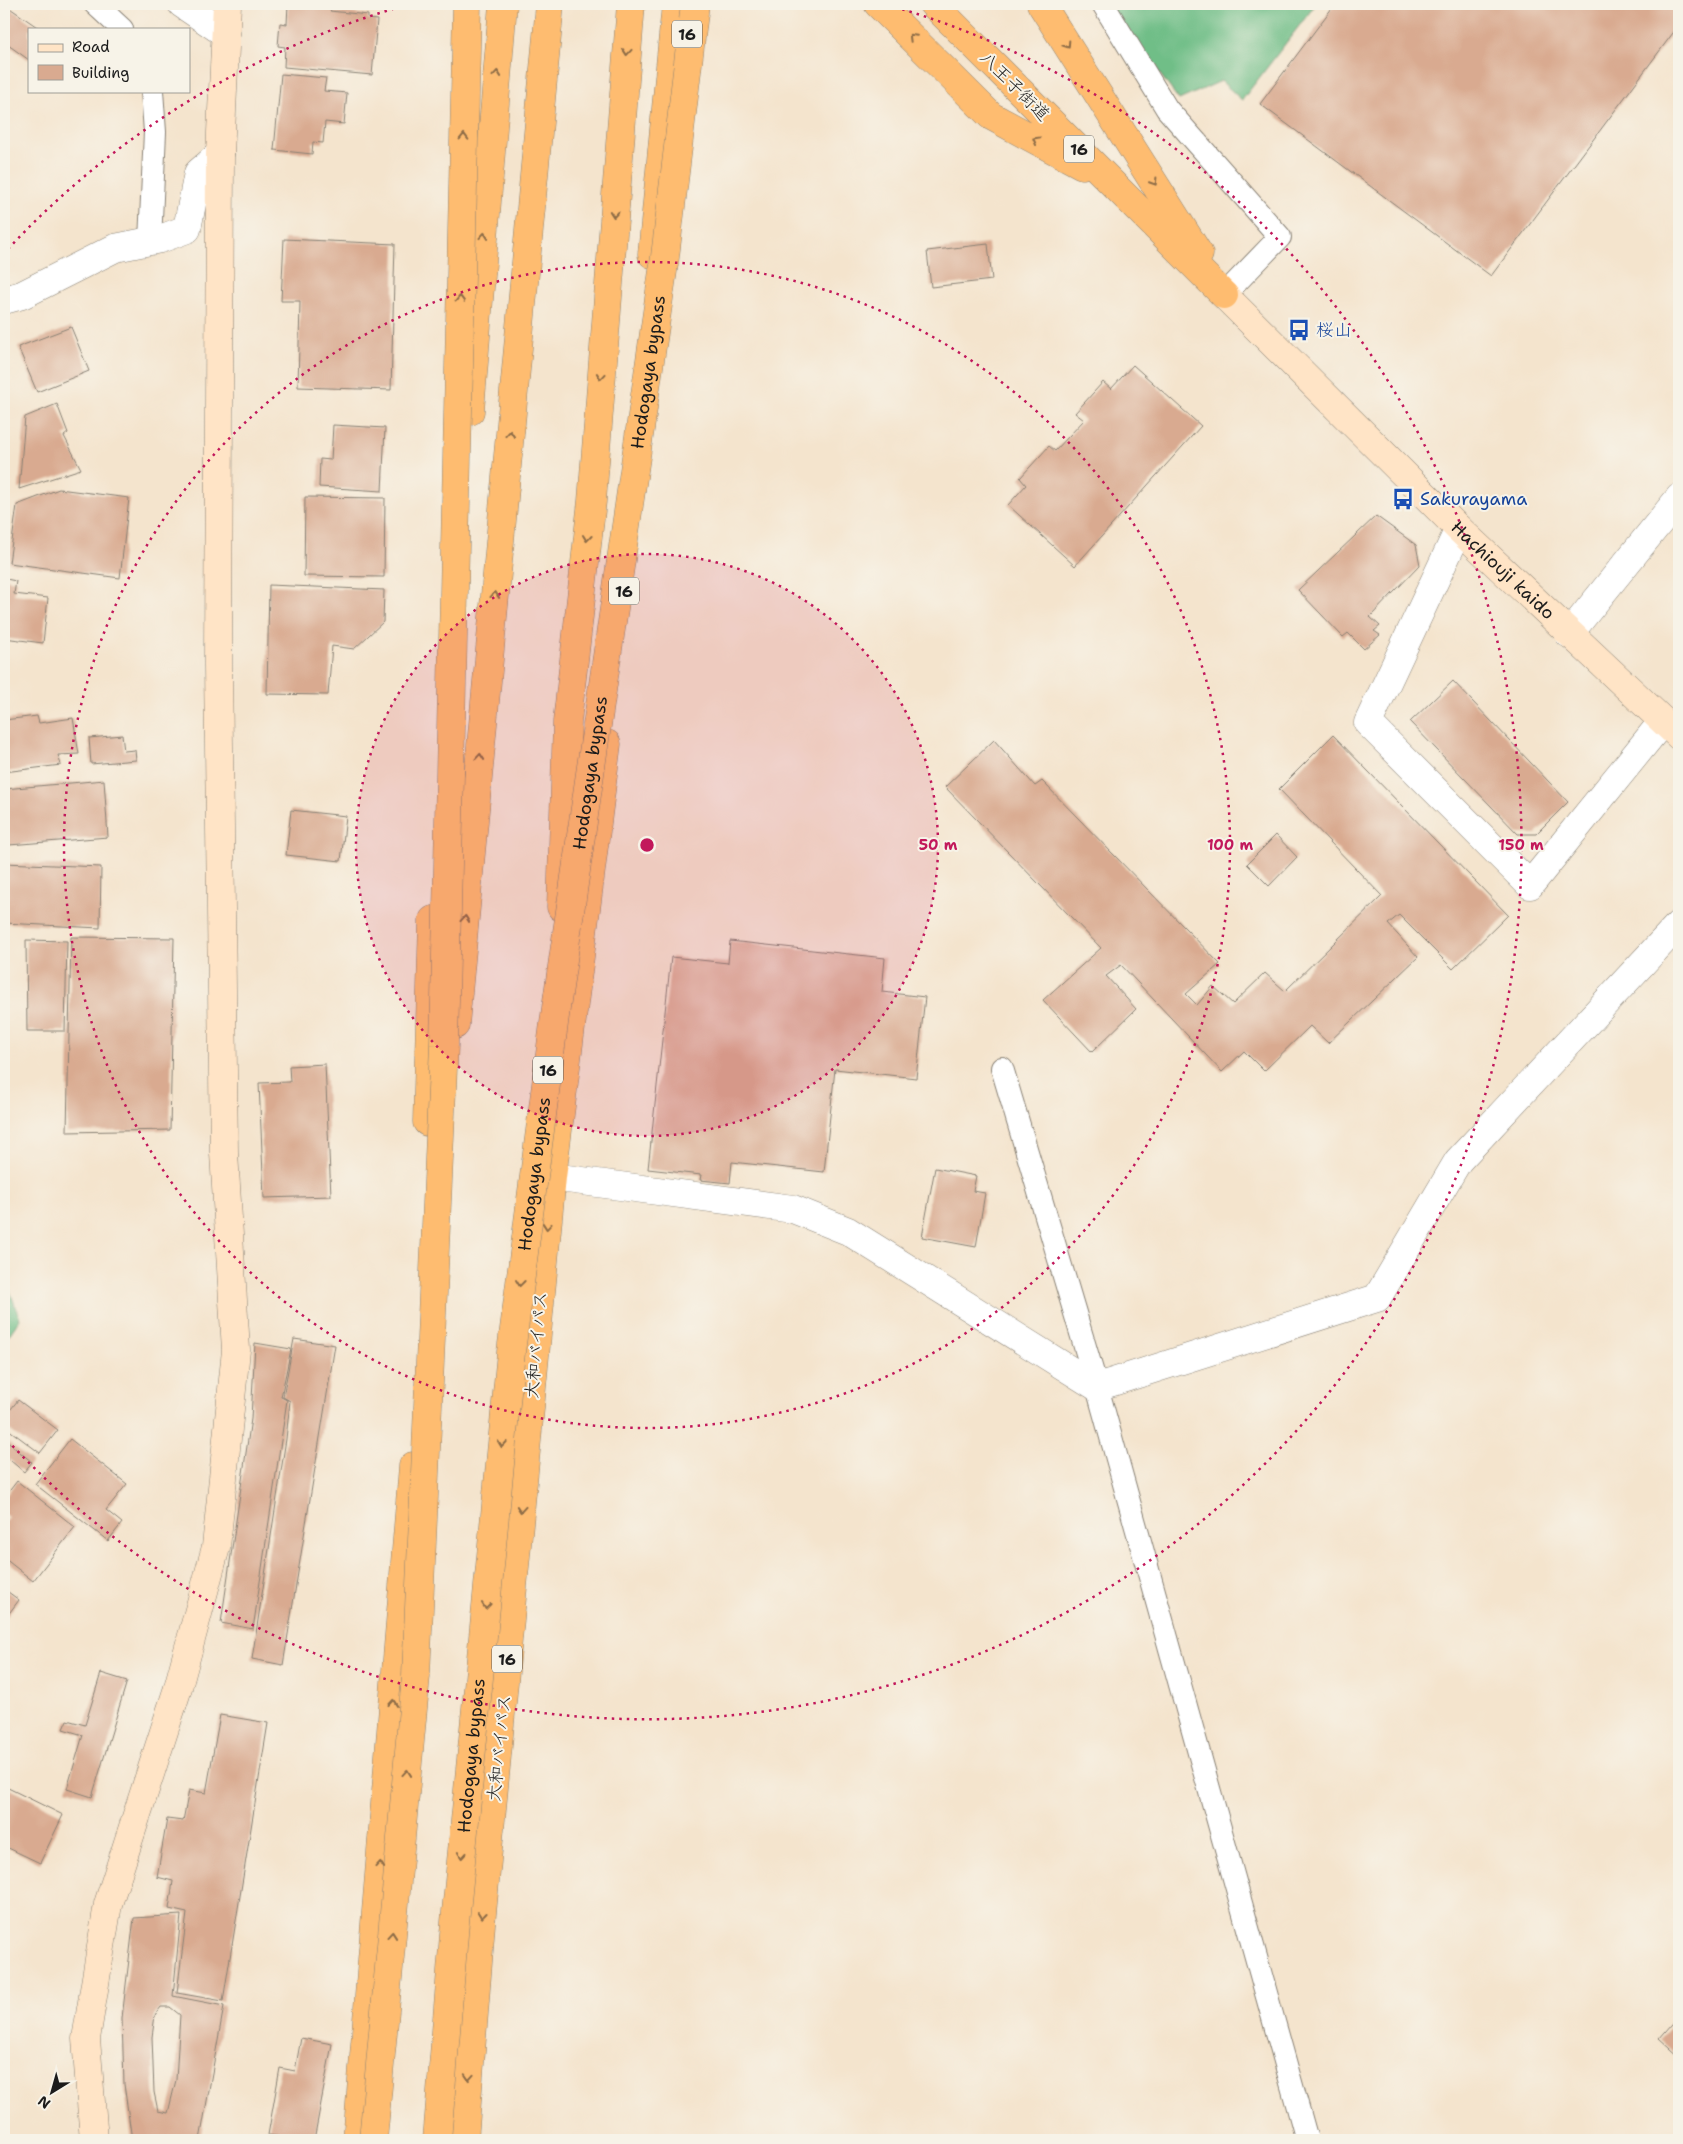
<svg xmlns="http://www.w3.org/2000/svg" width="1683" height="2144" viewBox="0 0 1683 2144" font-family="'Shantell Sans','Klee One',sans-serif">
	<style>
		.forest { fill: #70be87; stroke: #466d52 }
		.building { fill: #d9aa90; fill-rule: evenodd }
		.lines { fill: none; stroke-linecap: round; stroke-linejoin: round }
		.lane-casing { stroke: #888074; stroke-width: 24 }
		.street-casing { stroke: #888074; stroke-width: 29 }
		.secondary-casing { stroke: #888074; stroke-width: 29 }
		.highway-casing { stroke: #888074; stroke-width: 29 }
		.lane { stroke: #fff; stroke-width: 22 }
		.street { stroke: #fff; stroke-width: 28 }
		.secondary { stroke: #ffe4c6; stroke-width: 28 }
		.highway { stroke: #febc70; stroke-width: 28 }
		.highway-bridge-casing { stroke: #888074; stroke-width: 29; stroke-linecap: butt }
		.highway-bridge { stroke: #febc70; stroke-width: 28 }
		.oneway { stroke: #8d6c46 }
		.ring { fill: none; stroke: #c2185b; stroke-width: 2.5; stroke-dasharray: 2.5 5 }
		.labels { text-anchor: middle; stroke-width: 4; stroke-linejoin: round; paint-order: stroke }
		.shield { fill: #f7f3e8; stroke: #5e5c59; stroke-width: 1 }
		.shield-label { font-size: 16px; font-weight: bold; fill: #1c1c1c }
		.street-label { font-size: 18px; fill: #1c1c1c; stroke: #f7f3e8 }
		.transit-label { font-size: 18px; fill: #164399; stroke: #f7f3e8; text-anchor: start }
		.centre { fill: #c2185b; stroke: #f7f3e8; stroke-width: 2.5 }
		.ring-label { font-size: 15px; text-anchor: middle; font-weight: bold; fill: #c2185b; stroke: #f7f3e8; stroke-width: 4; stroke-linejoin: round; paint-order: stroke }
	</style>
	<rect width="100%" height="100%" fill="#f7f3e8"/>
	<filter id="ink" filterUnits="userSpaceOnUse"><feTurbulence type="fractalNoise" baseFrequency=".02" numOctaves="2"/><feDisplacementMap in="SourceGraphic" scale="10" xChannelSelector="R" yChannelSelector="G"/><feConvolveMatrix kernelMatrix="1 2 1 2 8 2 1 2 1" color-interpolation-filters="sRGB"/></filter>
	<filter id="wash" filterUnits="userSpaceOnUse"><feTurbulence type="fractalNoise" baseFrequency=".0096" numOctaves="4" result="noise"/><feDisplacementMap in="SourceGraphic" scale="20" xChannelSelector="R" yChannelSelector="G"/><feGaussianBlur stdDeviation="1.12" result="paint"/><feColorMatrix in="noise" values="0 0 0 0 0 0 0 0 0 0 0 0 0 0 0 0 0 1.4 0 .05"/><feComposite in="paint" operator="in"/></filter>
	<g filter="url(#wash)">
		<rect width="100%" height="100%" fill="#f4e4cd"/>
		<!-- forest -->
		<g class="forest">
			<path d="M 1108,4 L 1316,4 L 1242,100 L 1221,81 L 1179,100 Z"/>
			<path d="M 4,1275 L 20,1319 L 4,1342 Z"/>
		</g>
		<g id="blocks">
			<!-- building -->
			<g class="building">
				<path d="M 4,4 L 40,29 L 29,29 L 29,60 L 4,42 Z"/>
				<path d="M 288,4 L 315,4 L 315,6 L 331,7 L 330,11 L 368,15 L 368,19 L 377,20 L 372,75 L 284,67 L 285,47 L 278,46 L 280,23 L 287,24 Z"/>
				<path d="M 1335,4 L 1679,4 L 1679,25 L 1491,276 L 1260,104 Z"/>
				<path d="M 281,74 L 326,78 L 324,91 L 347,93 L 344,124 L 325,122 L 323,143 L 313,142 L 312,154 L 274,150 Z"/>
				<path d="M 284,239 L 395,244 L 391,390 L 298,387 L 300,301 L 281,301 Z"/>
				<path d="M 988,244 L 992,280 L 931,287 L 927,251 Z"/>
				<path d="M 71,327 L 89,371 L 37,392 L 18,347 Z"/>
				<path d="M 1133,365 L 1201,426 L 1075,566 L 1008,505 L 1026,485 L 1020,478 L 1049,446 L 1055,451 L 1084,420 L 1075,413 L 1103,382 L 1111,389 Z"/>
				<path d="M 57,404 L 68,433 L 64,436 L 81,469 L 19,489 L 25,417 Z"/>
				<path d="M 333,425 L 385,428 L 382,491 L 319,487 L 320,459 L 331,460 Z"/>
				<path d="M 59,489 L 129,498 L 120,578 L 9,563 L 17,505 Z"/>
				<path d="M 305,497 L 385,498 L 384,577 L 304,576 Z"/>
				<path d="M 1376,516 L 1416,545 L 1420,565 L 1370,617 L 1380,626 L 1374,631 L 1380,635 L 1364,649 L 1348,633 L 1343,637 L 1298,590 Z"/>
				<path d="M 6,579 L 16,581 L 14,594 L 48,598 L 43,643 L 4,638 Z"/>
				<path d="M 269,585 L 384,590 L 383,622 L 354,649 L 332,646 L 328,695 L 267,694 Z"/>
				<path d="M 1453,681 L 1568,802 L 1536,834 L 1518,834 L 1410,722 Z"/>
				<path d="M 37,716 L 39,723 L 73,718 L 79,754 L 58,755 L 61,765 L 4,772 L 4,720 Z"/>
				<path d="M 122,735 L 124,751 L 135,750 L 136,760 L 91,764 L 89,738 Z"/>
				<path d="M 1333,735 L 1508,915 L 1453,969 L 1399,915 L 1388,924 L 1418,957 L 1328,1043 L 1310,1026 L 1264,1071 L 1244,1051 L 1222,1072 L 1121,965 L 1106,976 L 1136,1009 L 1092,1052 L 1043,1000 L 1101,948 L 945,787 L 994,740 L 1035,786 L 1042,781 L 1220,964 L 1186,994 L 1197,1005 L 1213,986 L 1233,1004 L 1265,973 L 1285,991 L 1382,896 L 1279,789 Z"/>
				<path d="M 104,780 L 108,837 L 9,845 L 4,789 Z"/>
				<path d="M 291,810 L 346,816 L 341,861 L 286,855 Z"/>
				<path d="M 1276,835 L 1297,857 L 1269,886 L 1247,864 Z"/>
				<path d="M 4,863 L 101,867 L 100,928 L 4,923 Z"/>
				<path d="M 71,937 L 174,938 L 170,1130 L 67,1132 Z"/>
				<path d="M 26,940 L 67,941 L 65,1031 L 27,1031 Z"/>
				<path d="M 730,941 L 885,958 L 882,992 L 925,997 L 916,1078 L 835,1069 L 824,1172 L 732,1162 L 730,1183 L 700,1180 L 701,1175 L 648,1169 L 671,957 L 728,963 Z"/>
				<path d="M 325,1064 L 331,1196 L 264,1198 L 259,1083 L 290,1082 L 289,1066 Z"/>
				<path d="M 935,1168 L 976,1176 L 973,1191 L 985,1193 L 976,1247 L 922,1237 Z"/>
				<path d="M 294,1339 L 335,1345 L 283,1665 L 252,1659 L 286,1439 L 290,1401 L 283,1397 Z"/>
				<path d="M 255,1343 L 291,1349 L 281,1397 L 287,1400 L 253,1629 L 221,1623 L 251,1419 Z"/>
				<path d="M 18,1400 L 58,1430 L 40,1453 L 4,1426 L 4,1418 Z"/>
				<path d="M 70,1439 L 127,1484 L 106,1510 L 122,1523 L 108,1541 L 35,1484 Z"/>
				<path d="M 5,1440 L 32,1462 L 24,1472 L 4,1455 Z"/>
				<path d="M 17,1481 L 75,1527 L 33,1581 L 4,1558 L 4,1522 L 8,1517 L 4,1514 L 4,1498 Z"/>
				<path d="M 4,1589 L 19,1600 L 4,1620 Z"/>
				<path d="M 101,1673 L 127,1681 L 92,1797 L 67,1789 L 83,1735 L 63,1729 L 67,1720 L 85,1725 Z"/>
				<path d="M 220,1715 L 268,1723 L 223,2001 L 177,1993 L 187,1913 L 169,1909 L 173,1881 L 157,1877 L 167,1819 L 183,1821 L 189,1790 L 206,1793 Z"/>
				<path d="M 4,1786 L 63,1815 L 40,1863 L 4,1846 Z"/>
				<path d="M 181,1915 L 173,1996 L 224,2006 L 200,2140 L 132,2140 L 124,2084 L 122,2018 L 134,1918 ZM 161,2007 L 170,2007 L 180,2015 L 176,2080 L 168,2113 L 158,2111 L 154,2092 L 152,2037 L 155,2015 Z"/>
				<path d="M 1679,2017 L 1679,2056 L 1660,2039 Z"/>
				<path d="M 301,2038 L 332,2044 L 314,2140 L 282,2140 L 283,2137 L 268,2135 L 280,2068 L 295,2071 Z"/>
			</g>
		</g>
	</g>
	<g filter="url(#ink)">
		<use href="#blocks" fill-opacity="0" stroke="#888074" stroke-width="1"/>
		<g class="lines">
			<!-- lane casing -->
			<g class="lane-casing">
				<g id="lane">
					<path d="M 95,4 L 122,29"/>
					<path d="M 1103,4 L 1167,109 L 1280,237 L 1224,295"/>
					<path d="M 150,241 L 155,132 L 152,91"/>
					<path d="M 1002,1068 L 1097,1387 L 1307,2140"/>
				</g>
			</g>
			<!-- street casing -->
			<g class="street-casing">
				<g id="street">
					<path d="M 182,4 L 226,34"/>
					<path d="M 4,300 L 22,295 L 115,248 L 160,239 L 187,229 L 198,173 L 220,154"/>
					<path d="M 1459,529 L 1368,723 L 1530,885 L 1663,721"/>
					<path d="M 1569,634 L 1679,498"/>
					<path d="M 552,1177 L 793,1209 L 848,1231 L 1097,1387 L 1377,1298 L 1458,1161 L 1679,924"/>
				</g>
			</g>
			<!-- secondary casing -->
			<g class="secondary-casing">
				<g id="secondary">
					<path id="s1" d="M 1224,295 L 1459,529 L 1679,736"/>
					<path d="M 94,2140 L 86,2039 L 108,1904 L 177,1691 L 216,1547 L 236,1350 L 224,1153 L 218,665 L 220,154 L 227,4"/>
				</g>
			</g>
			<!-- highway casing -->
			<g class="highway-casing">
				<g id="highway">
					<path d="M 878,4 L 991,116 L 1082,165"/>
					<path d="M 933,4 L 1224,295"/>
					<path d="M 1041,4 L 1199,254"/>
					<path d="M 652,254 L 676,4"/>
					<path d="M 470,411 L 503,4"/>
					<path d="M 561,907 L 567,722 L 592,501 L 631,4"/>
					<path d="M 455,1025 L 550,4"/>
					<path d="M 427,1122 L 433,920"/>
					<path d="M 357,2140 L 413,1466"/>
					<path d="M 464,2140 L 481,1924 L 552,1177 L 607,744"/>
				</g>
			</g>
			<!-- lane -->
			<use href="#lane" class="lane"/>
			<!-- street -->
			<use href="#street" class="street"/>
			<!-- secondary -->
			<use href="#secondary" class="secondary"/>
			<!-- highway -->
			<use href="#highway" class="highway"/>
			<!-- highway-bridge casing -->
			<g class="highway-bridge-casing">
				<g id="highway-bridge">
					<path d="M 373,2140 L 416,1676 L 444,1045 L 467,4"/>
					<path id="s2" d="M 437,2140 L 455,1922 L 511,1352 L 556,1008 L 665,257 L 695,4"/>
				</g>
			</g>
			<!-- highway-bridge -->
			<use href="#highway-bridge" class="highway-bridge"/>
		</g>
		<!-- one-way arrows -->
		<defs><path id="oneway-chevron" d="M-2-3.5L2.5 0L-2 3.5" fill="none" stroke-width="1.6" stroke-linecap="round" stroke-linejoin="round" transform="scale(1.25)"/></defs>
		<g class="oneway">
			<use href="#oneway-chevron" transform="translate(912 37) rotate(-135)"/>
			<use href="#oneway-chevron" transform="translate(1067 45) rotate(57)"/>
			<use href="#oneway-chevron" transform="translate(627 52) rotate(95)"/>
			<use href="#oneway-chevron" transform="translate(497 74) rotate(-85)"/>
			<use href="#oneway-chevron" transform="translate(464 137) rotate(-89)"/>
			<use href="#oneway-chevron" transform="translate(1036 140) rotate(-151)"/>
			<use href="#oneway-chevron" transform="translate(1154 182) rotate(58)"/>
			<use href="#oneway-chevron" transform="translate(614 214) rotate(95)"/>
			<use href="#oneway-chevron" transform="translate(484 236) rotate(-85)"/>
			<use href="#oneway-chevron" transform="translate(460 299) rotate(-89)"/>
			<use href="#oneway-chevron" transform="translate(601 376) rotate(95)"/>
			<use href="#oneway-chevron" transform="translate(510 434) rotate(-85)"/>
			<use href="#oneway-chevron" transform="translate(587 538) rotate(96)"/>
			<use href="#oneway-chevron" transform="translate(495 595) rotate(-85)"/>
			<use href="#oneway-chevron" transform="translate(480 757) rotate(-85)"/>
			<use href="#oneway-chevron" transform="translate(465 919) rotate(-85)"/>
			<use href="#oneway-chevron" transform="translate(547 1226) rotate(95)"/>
			<use href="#oneway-chevron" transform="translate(520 1283) rotate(97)"/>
			<use href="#oneway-chevron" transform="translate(502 1444) rotate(96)"/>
			<use href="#oneway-chevron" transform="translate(521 1509) rotate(95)"/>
			<use href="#oneway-chevron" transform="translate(486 1606) rotate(96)"/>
			<use href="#oneway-chevron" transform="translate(393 1703) rotate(-85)"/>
			<use href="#oneway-chevron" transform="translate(407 1773) rotate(-85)"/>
			<use href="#oneway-chevron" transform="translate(462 1855) rotate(95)"/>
			<use href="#oneway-chevron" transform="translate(380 1865) rotate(-85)"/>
			<use href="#oneway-chevron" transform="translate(482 1915) rotate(96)"/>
			<use href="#oneway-chevron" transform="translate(392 1935) rotate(-85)"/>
			<use href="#oneway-chevron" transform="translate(469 2077) rotate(94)"/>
		</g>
	</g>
	<!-- distance rings -->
	<circle cx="647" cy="845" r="291" fill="#c2185b" fill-opacity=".12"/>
	<g class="ring">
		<circle cx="647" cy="845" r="291"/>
		<circle cx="647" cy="845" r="583"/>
		<path d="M8 249A874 874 0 0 1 406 5M888 5A874 874 0 1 1 8 1441"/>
	</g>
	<!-- icons -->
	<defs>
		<g id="bus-bare" transform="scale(1.725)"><path d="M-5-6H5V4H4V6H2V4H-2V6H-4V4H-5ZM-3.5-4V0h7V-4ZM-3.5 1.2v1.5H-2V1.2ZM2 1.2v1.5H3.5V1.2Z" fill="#1a4fb4" stroke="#f7f3e8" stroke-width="2.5" paint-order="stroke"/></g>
	</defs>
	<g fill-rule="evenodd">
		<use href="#bus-bare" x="1299" y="330"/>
		<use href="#bus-bare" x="1403" y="499"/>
	</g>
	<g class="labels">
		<!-- shield labels -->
		<g class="shield">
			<rect x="672" y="20.5" width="30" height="27" rx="4"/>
			<rect x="1064" y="135.5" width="30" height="27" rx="4"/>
			<rect x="609" y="577.5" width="30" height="27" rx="4"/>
			<rect x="533" y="1056.5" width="30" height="27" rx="4"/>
			<rect x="492" y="1645.5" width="30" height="27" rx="4"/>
		</g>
		<g class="shield-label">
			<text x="687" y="40">16</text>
			<text x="1079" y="155">16</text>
			<text x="624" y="597">16</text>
			<text x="548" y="1076">16</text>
			<text x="507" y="1665">16</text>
		</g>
		<!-- street labels -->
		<g class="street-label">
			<text transform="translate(1015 86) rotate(45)" y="6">八王子街道</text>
			<text dy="6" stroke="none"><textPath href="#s2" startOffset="1781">Hodogaya bypass</textPath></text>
			<text dy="6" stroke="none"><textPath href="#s1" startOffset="392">Hachiouji kaido</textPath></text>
			<text dy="6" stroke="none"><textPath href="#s2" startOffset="1376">Hodogaya bypass</textPath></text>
			<text dy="6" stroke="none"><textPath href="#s2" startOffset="971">Hodogaya bypass</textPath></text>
			<text transform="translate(536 1345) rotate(-85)" y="6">大和バイパス</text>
			<text transform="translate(499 1748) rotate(-84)" y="6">大和バイパス</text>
			<text dy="6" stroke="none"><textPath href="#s2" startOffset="386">Hodogaya bypass</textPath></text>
		</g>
		<!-- transit labels -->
		<g class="transit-label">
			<text x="1316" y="336">桜山</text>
			<text x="1420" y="505">Sakurayama</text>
		</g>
	</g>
	<circle cx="647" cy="845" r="8" class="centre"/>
	<g class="ring-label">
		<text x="938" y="850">50 m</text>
		<text x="1230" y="850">100 m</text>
		<text x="1521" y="850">150 m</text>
	</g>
	<!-- margin -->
	<rect width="1683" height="2144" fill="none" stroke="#f7f3e8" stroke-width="20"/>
	<!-- legend -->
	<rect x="28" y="28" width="162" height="65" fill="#f7f3e8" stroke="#9f9d96"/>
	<rect x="38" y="44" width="25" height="8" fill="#ffe4c6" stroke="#9f9d96"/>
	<text x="72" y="52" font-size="15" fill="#1c1c1c">Road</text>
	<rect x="38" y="65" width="25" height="15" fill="#d9aa90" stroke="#9f9d96"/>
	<text x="72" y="78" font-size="15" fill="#1c1c1c">Building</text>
	<!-- north arrow -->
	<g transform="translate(52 2092) rotate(217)" stroke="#f7f3e8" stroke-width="4" paint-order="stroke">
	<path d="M0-4L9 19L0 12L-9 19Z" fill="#1c1c1c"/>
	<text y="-8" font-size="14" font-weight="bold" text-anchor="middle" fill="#1c1c1c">N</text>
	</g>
</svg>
